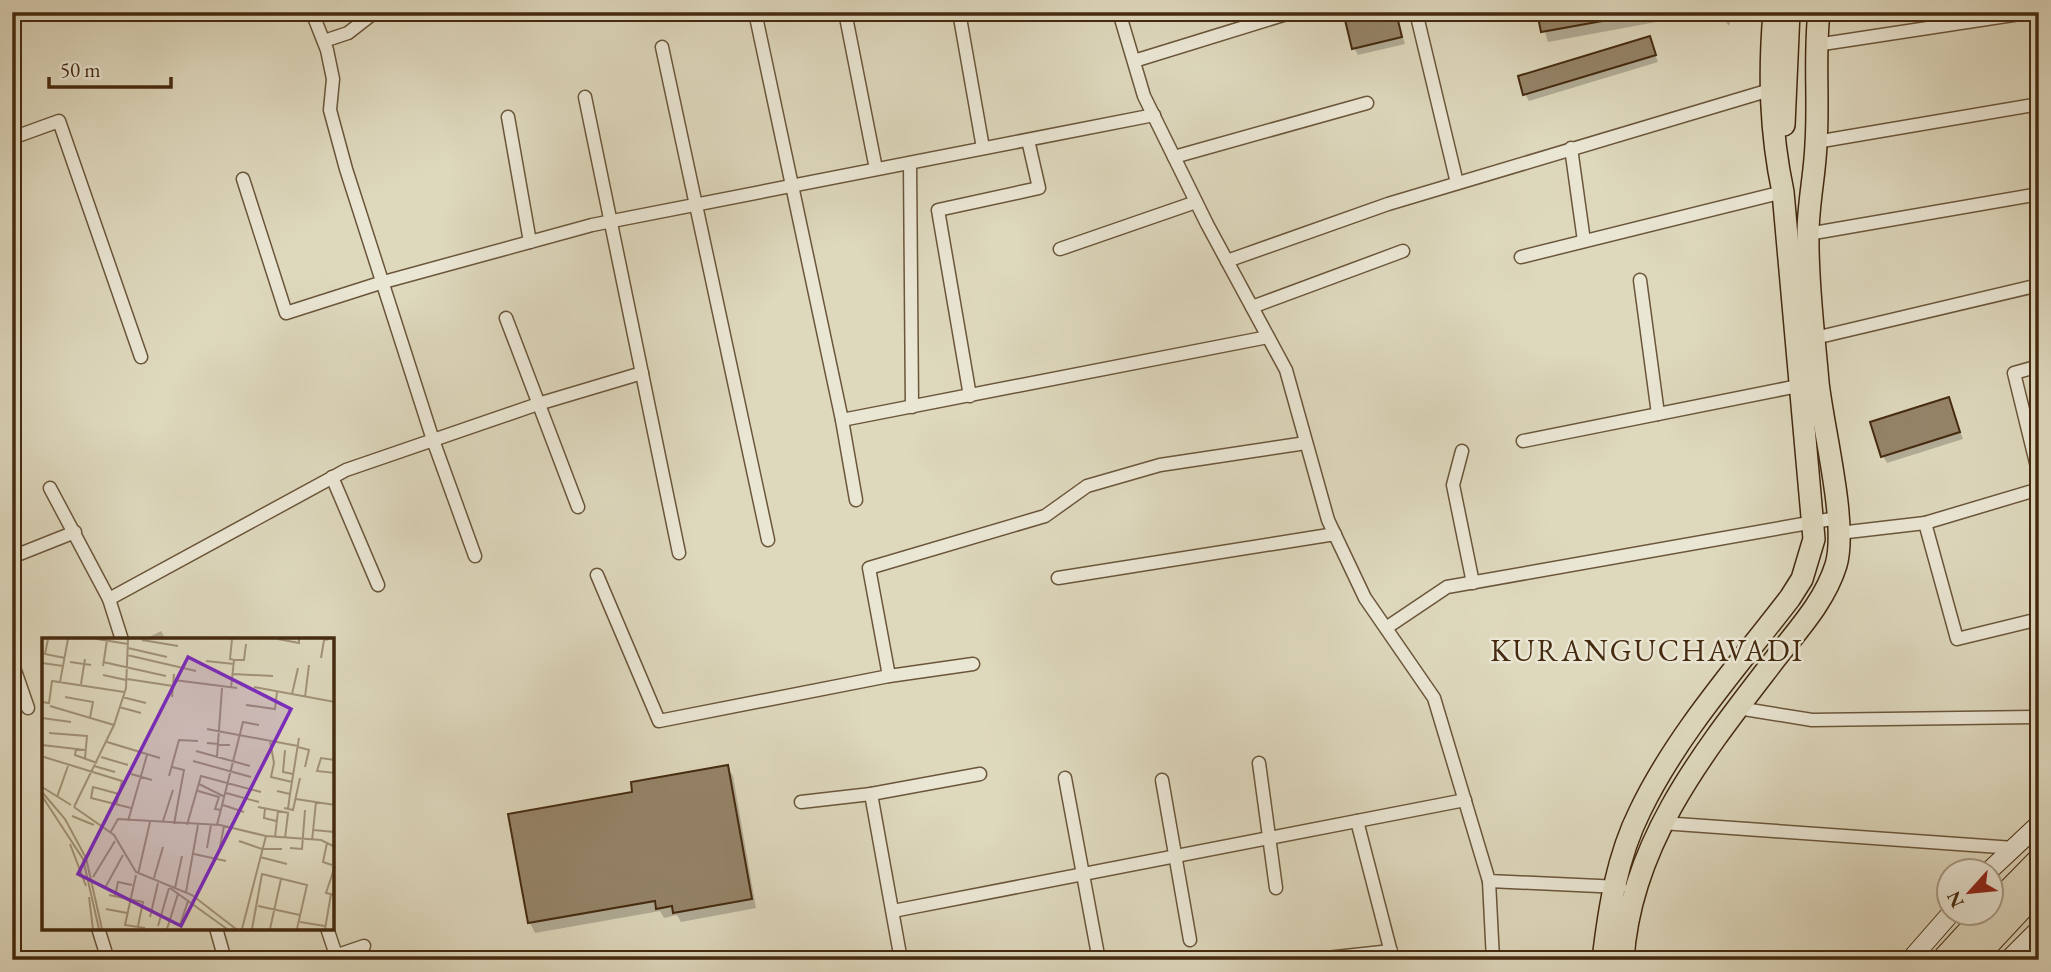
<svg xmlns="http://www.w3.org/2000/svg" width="2051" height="972" viewBox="0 0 2051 972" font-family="'EB Garamond',serif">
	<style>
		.shadow { fill: #0003 }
		.building { fill: #958469; stroke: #452a0f; stroke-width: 2 }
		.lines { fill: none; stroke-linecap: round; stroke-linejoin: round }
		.street-casing { stroke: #6b563a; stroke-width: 15 }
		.secondary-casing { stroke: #452a0f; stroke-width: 20 }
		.primary-casing { stroke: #452a0f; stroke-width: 24 }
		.highway-casing { stroke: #452a0f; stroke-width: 25 }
		.street { stroke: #eae6d4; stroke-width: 12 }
		.secondary { stroke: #eae6d4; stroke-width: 18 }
		.primary { stroke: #ded8bd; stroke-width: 21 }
		.highway { stroke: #ded8bd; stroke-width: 23 }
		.labels { text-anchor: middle; stroke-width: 5; stroke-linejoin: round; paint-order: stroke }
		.quarter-label { font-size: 30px; letter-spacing: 2px; fill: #452a0f; stroke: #eae6d4 }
		.inset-road { fill: none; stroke: #a19277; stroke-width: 2 }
		.view { fill: #7b2cbf; fill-opacity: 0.15; stroke: #7b2cbf; stroke-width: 3.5 }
		.inset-edge { fill: none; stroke: #452a0f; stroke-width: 3.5 }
	</style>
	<rect width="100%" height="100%" fill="#ded8bd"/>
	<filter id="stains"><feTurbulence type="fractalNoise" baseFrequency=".00286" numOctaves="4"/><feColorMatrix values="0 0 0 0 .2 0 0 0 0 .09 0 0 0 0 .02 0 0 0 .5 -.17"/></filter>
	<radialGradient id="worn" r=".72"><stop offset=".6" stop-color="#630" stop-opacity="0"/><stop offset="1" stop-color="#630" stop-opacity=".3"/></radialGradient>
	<!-- shadow -->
	<g class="shadow">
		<path d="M 1395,12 L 1405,44 L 1358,55 L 1354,48 Z"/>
		<path d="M 1539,12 L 1694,12 L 1694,15 L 1548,42 Z"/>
		<path d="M 1724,12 L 1733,12 L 1729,26 L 1726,22 Z"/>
		<path d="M 1649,38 L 1658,62 L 1529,101 L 1525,94 Z"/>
		<path d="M 12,179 L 17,196 L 12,198 Z"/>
		<path d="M 1948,399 L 1963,439 L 1887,463 L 1883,456 Z"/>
		<path d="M 161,631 L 166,640 L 144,640 Z"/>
		<path d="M 727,767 L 733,776 L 756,908 L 681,922 L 677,915 L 664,918 L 660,911 L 535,933 L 530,923 L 510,815 L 634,793 Z"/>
	</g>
	<!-- building -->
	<g class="building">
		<path d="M 1378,12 L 1396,12 L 1402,37 L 1352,49 L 1345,20 Z"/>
		<path d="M 1537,12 L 1614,12 L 1614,19 L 1541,32 Z"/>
		<path d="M 1650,36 L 1656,55 L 1523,95 L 1518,76 Z"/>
		<path d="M 1949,397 L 1960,432 L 1881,457 L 1870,422 Z"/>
		<path d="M 728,765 L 752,899 L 673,913 L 672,906 L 656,909 L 655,901 L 528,923 L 508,814 L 632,792 L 631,782 Z"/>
	</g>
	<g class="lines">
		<!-- street casing -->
		<g class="street-casing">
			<g id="street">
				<path d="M 312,12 L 327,50 L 333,79 L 330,110 L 346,169 L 433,440 L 475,556"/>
				<path d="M 755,12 L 842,420 L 1268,337"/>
				<path d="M 845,12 L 876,169"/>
				<path d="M 959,12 L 983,148"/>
				<path d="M 1119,12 L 1144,96 L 1207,224 L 1286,370 L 1328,520 L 1365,598 L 1434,698 L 1489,881 L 1620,887"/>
				<path d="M 1416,12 L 1457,183"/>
				<path d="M 324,41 L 348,33 L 375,12"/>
				<path d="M 1816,45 L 2033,12"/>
				<path d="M 662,47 L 768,540"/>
				<path d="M 1134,61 L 1293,12"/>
				<path d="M 585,97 L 679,553"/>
				<path d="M 508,117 L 530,242"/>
				<path d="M 12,138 L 59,121 L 141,357"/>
				<path d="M 1816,142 L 2039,104"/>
				<path d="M 1571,148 L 1584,241"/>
				<path d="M 1174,157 L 1367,103"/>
				<path d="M 910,163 L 912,407"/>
				<path d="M 243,179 L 286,313 L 380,283 L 592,225 L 1154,115"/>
				<path d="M 1808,234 L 2039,194"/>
				<path d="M 1060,249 L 1196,202"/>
				<path d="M 1521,257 L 1783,192"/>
				<path d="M 1227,261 L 1388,204 L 1770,90"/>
				<path d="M 1640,280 L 1658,414"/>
				<path d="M 1252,307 L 1403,251"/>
				<path d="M 506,318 L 578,507"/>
				<path d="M 1815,338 L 2039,285"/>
				<path d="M 2039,366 L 2014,373 L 2039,475"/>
				<path d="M 970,396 L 938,210 L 1039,188 L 1028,140"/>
				<path d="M 842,420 L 856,500"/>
				<path d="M 1523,441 L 1798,386"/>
				<path d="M 1462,451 L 1453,485 L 1473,583"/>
				<path d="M 332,477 L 378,585"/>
				<path d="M 50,488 L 109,599 L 122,640"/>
				<path d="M 1925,523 L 1957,639 L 2039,619"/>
				<path d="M 1839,533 L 1925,523 L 2039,489"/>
				<path d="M 12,557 L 75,532"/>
				<path d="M 597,575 L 659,721 L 889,676 L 973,664"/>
				<path d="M 1058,578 L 1335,534"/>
				<path d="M 109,599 L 346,470 L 538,404 L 642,373"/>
				<path d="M 1386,628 L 1447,587 L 1837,518"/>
				<path d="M 12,662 L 28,708"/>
				<path d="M 889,676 L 869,568 L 1045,516 L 1087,486 L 1160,465 L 1306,443"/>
				<path d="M 1738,708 L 1812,720 L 2039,717"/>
				<path d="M 1259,763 L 1276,888"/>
				<path d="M 1065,778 L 1098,955"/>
				<path d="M 1162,780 L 1190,940"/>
				<path d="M 871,794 L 901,960"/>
				<path d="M 801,802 L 871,794 L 980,774"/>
				<path d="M 1357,821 L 1393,960"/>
				<path d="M 1662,823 L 2014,848"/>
				<path d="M 1489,881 L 1493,960"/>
				<path d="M 893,911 L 1465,800"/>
				<path d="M 98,928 L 108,960"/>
				<path d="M 216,928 L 225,960"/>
				<path d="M 327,928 L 336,955"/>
				<path d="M 323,960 L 364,946"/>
				<path d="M 1308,960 L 1391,951"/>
			</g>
		</g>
		<!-- secondary casing -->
		<g class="secondary-casing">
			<g id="secondary">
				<path d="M 1990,870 L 2039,824"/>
				<path d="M 1910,960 L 1952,912"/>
				<path d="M 2008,960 L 2039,929"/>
			</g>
		</g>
		<!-- primary casing -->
		<g class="primary-casing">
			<g id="primary">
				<path d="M 1784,125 L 1789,12"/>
				<path d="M 1603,960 C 1609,909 1617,857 1640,811 C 1677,734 1738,666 1790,598 L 1802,579 L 1814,539 L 1783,192 C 1770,131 1769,74 1774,12"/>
				<path d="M 1623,960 C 1630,845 1702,754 1769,667 C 1793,635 1824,604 1836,565 C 1848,524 1823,429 1818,382 C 1814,334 1807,282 1808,234 C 1808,204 1815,174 1816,144 C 1819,100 1814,57 1819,12"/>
			</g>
		</g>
		<!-- highway casing -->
		<g class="highway-casing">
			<g id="highway">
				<path d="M 1992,908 L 2039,860"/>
				<path d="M 1943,960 L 1987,912"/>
				<path d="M 1973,960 L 2039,889"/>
			</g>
		</g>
		<!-- street -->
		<use href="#street" class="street"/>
		<!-- secondary -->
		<use href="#secondary" class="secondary"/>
		<!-- primary -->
		<use href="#primary" class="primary"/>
		<!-- highway -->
		<use href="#highway" class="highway"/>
	</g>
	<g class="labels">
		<!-- quarter labels -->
		<g class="quarter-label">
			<text x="1647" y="661">KURANGUCHAVADI</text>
		</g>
	</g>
	<!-- overview -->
	<g transform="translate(42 638)">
		<rect width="292" height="292" fill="#ded8bd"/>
		<path class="inset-road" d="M 6,1 L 3,16 L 23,20M 55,1 L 86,6M 190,1 L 188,21 L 192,22M 236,1 L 257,5 L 257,1M 100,2 L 136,8M 86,10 L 125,19M 85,17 L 154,33M 279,20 L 282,2 L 287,1M 164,23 L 192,26M 28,24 L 49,27M 61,24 L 124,38M 0,25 L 21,28M 61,28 L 65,2M 190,36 L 231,38M 61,37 L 84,42M 85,41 L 131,48M 132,42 L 195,50M 18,44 L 26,1M 39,46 L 43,21M 212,49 L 293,64M 189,50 L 192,22 L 202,22 L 204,6M 250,56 L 256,30M 23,59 L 51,64 L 48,80M 80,59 L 104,65M 130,59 L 132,36M 263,59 L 267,27M 0,64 L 7,65 L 10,43 L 82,54M 204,67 L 233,71 L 235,54M 8,68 L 72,87M 77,69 L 99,75M 0,80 L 29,84M 165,91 L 256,108M 7,95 L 45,98 L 43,120M 228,103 L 232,125 L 229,139 L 250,144M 65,104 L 118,120M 165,105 L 188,107M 0,107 L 43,112M 256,109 L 267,112 L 263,129M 34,111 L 33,117 L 55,125M 243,112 L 241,134 L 251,136M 154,113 L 208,128M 2,119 L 80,143 L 74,167M 59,119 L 86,127M 175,119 L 180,50M 293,122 L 279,120 L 275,133 L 293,135M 151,123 L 209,139M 52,128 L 73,134M 130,129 L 142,132 L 132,186M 89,136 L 110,142M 127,138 L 137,102 L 156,103M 157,146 L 183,159M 0,149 L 29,167M 156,153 L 177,159 L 173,171 L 179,172M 235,153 L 248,156 L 246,171M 0,154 L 23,181 L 44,220 L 60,291M 184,155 L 217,164M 77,156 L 51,149 L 49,160 L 89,170M 248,156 L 257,100M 0,158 L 41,221 L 57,291M 15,159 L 26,128M 254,161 L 293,167M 181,167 L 202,174M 32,169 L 72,87 L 84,50 L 86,1M 32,169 L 72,197 L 94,234 L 150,257 L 194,291M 216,169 L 247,175M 242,170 L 251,172 L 258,140M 223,171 L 222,180 L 234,183M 30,178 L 52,187M 86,183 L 105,117M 121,183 L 131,152M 145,187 L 159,138 L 219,154M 175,187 L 201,84 L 217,87M 271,192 L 293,194M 68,195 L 76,181 L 178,187 L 224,198 L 279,202 L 293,209M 233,199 L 236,173M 243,200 L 246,176M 197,203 L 220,211 L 240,211M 270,203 L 274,164M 285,205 L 281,224 L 290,227M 28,206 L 44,248M 165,210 L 169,187M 248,210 L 260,211 L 263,172M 177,214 L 182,188M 152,216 L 184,223M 218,219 L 245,226M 293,228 L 284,255 L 293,257M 96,236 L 108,184M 94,237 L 83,287 L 103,290M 51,239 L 73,203M 112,240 L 121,209M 63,250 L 81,217M 128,250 L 185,291M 133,250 L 140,218M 144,254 L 156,187M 67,257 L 101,264 L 96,288M 73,258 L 76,244 L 90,247M 47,259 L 51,291M 216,268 L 258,277M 64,271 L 85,275M 108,279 L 116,245M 258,284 L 283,288M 138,287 L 146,263M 116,288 L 127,250M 125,291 L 136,256M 200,291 L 224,198M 210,291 L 220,236 L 265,247 L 255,291M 228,291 L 239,241M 283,291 L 289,256"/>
		<path class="view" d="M 146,19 L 249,71 L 139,288 L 36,236 Z"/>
		<rect width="292" height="292" class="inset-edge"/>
	</g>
	<!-- margin -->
	<rect width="2051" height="972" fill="none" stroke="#ded8bd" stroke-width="42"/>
	<rect x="14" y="14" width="2023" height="944" fill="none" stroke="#452a0f" stroke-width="3.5"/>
	<rect x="21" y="21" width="2009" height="930" fill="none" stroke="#452a0f" stroke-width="2"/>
	<!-- north arrow -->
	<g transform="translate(1970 892) rotate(243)"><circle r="33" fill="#eae6d4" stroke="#a89b85" stroke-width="2"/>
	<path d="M0-5L12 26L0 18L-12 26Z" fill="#8f2418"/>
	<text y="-10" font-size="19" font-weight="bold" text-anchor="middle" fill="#452a0f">N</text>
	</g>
	<!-- scale -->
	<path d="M49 77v10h122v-10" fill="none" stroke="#452a0f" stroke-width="3.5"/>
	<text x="60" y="77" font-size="21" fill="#452a0f" stroke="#eae6d4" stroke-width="5" paint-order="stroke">50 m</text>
	<rect width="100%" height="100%" filter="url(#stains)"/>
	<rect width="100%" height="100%" fill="url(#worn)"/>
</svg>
